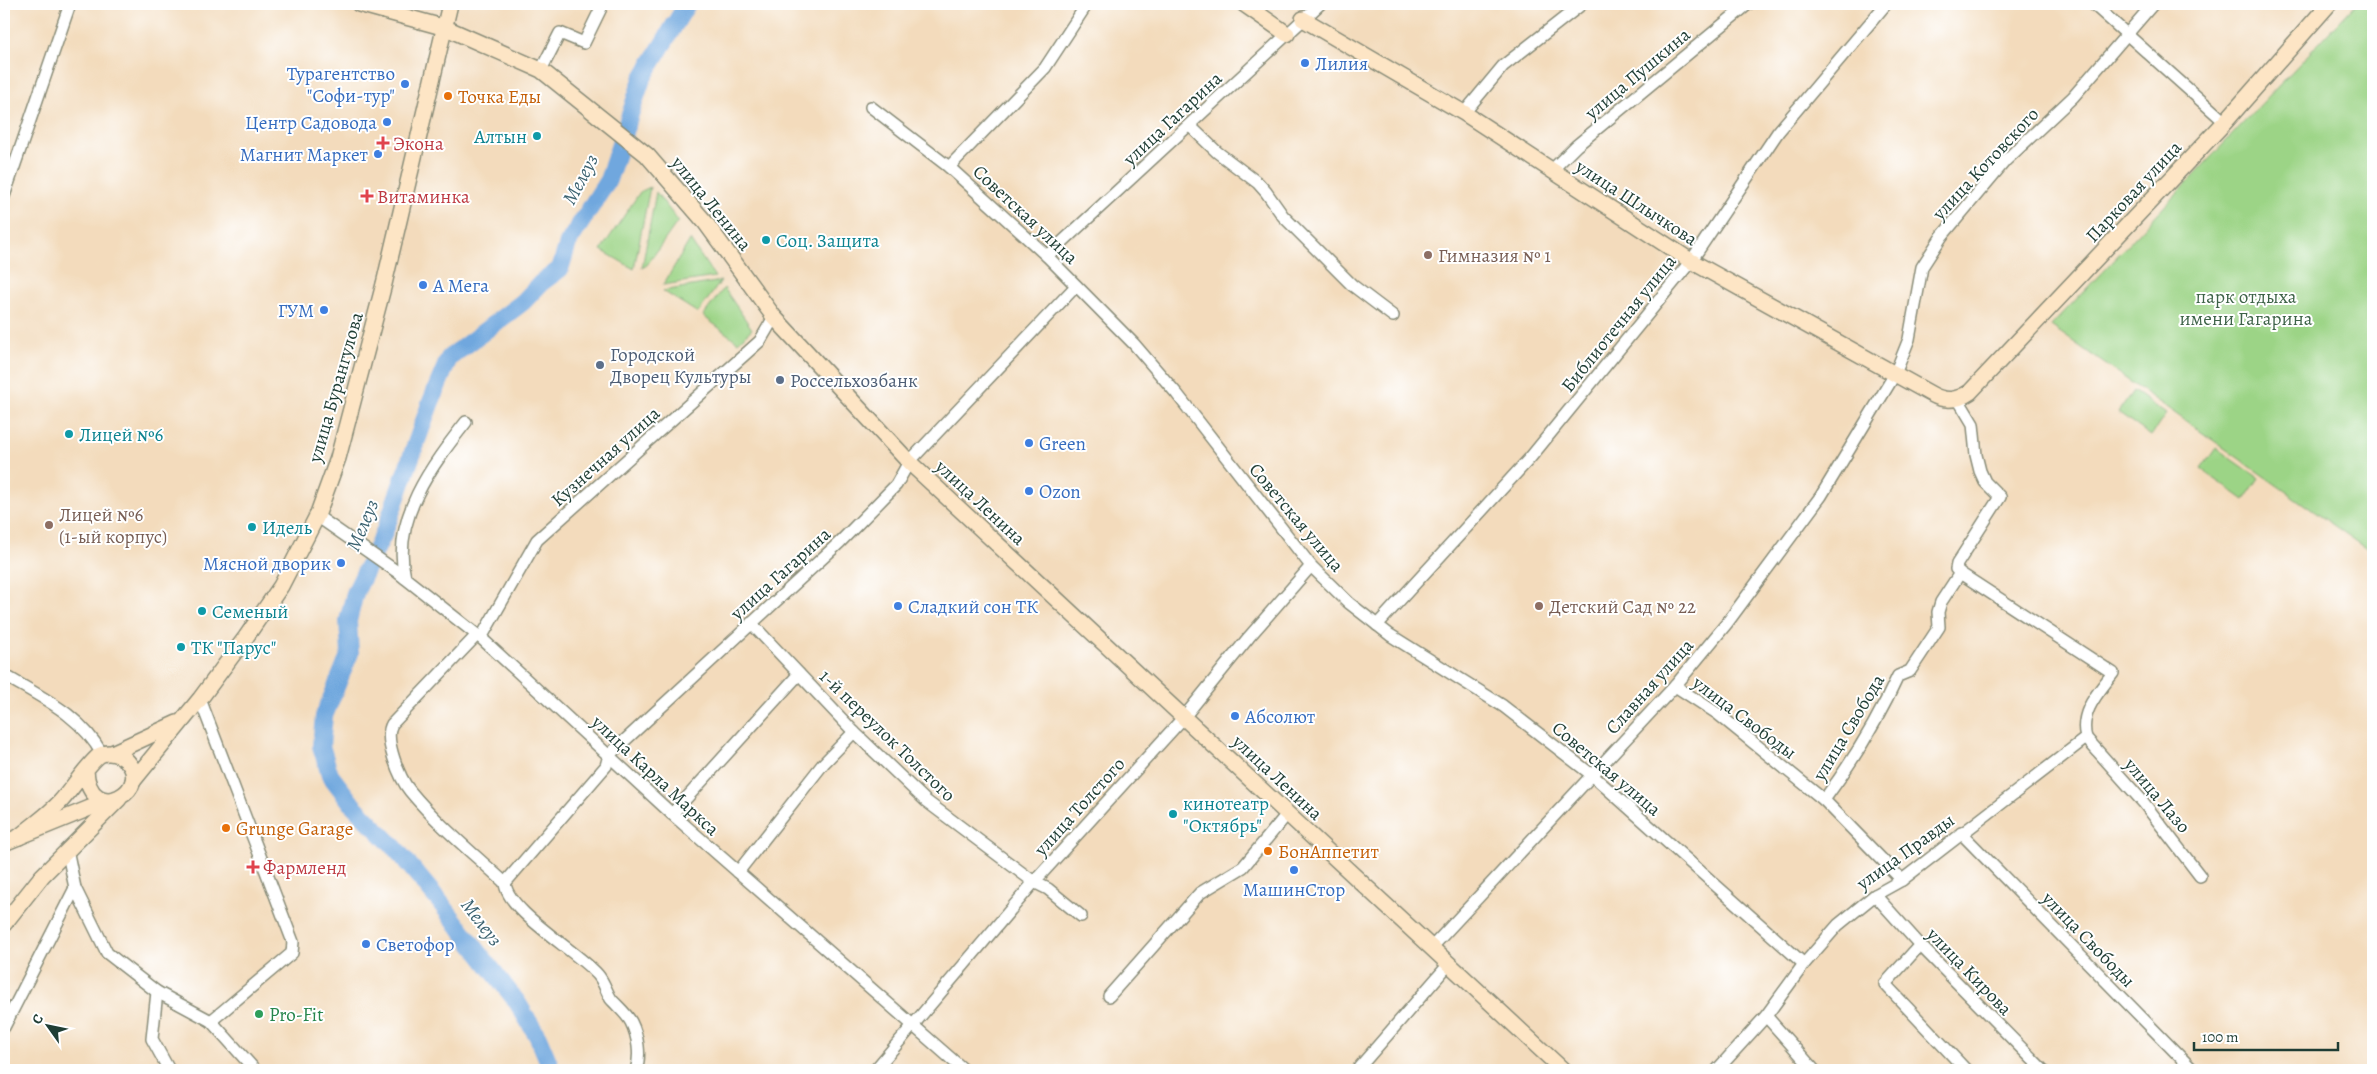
<svg xmlns="http://www.w3.org/2000/svg" width="2377" height="1074" viewBox="0 0 2377 1074" font-family="Alegreya,serif">
	<style>
		.green { fill: #9cd486; stroke: #5e885d }
		.lines { fill: none; stroke-linecap: round; stroke-linejoin: round }
		.river { stroke: #70a7de; stroke-width: 18 }
		.street-casing { stroke: #898c78; stroke-width: 14 }
		.secondary-casing { stroke: #898c78; stroke-width: 18 }
		.street { stroke: #fff; stroke-width: 11 }
		.secondary { stroke: #fde5c5; stroke-width: 15 }
		.shop-dot { fill: #3f7fe0; stroke: #fff; stroke-width: 2 }
		.food-dot { fill: #e8710a; stroke: #fff; stroke-width: 2 }
		.culture-dot { fill: #0f9aa8; stroke: #fff; stroke-width: 2 }
		.health-dot { fill: #e0444e; stroke: #fff; stroke-width: 2 }
		.education-dot { fill: #8d6e63; stroke: #fff; stroke-width: 2 }
		.service-dot { fill: #5c6f8a; stroke: #fff; stroke-width: 2 }
		.leisure-dot { fill: #2e9e5b; stroke: #fff; stroke-width: 2 }
		.labels { text-anchor: middle; stroke-width: 4; stroke-linejoin: round; paint-order: stroke }
		.shop-label { font-size: 19px; fill: #366cbe; stroke: #fff; text-anchor: start }
		.street-label { font-size: 19px; fill: #1f3d34; stroke: #fff }
		.food-label { font-size: 19px; fill: #c56008; stroke: #fff; text-anchor: start }
		.culture-label { font-size: 19px; fill: #0d838f; stroke: #fff; text-anchor: start }
		.health-label { font-size: 19px; fill: #be3a42; stroke: #fff; text-anchor: start }
		.education-label { font-size: 19px; fill: #785e54; stroke: #fff; text-anchor: start }
		.park-label { font-size: 19px; fill: #3e6348; stroke: #fff }
		.service-label { font-size: 19px; fill: #4e5e75; stroke: #fff; text-anchor: start }
		.leisure-label { font-size: 19px; fill: #27864d; stroke: #fff; text-anchor: start }
		.water-label { font-size: 20px; font-style: italic; fill: #3b6270; stroke: #fff }
	</style>
	<rect width="100%" height="100%" fill="#fff"/>
	<filter id="ink" filterUnits="userSpaceOnUse"><feTurbulence type="fractalNoise" baseFrequency=".02" numOctaves="2"/><feDisplacementMap in="SourceGraphic" scale="10" xChannelSelector="R" yChannelSelector="G"/><feConvolveMatrix kernelMatrix="1 2 1 2 8 2 1 2 1" color-interpolation-filters="sRGB"/></filter>
	<filter id="wash" filterUnits="userSpaceOnUse"><feTurbulence type="fractalNoise" baseFrequency=".0096" numOctaves="4" result="noise"/><feDisplacementMap in="SourceGraphic" scale="20" xChannelSelector="R" yChannelSelector="G"/><feGaussianBlur stdDeviation="1.12" result="paint"/><feColorMatrix in="noise" values="0 0 0 0 0 0 0 0 0 0 0 0 0 0 0 0 0 1.4 0 .05"/><feComposite in="paint" operator="in"/></filter>
	<g filter="url(#wash)">
		<rect width="100%" height="100%" fill="#f3dbbc"/>
		<!-- green -->
		<g class="green">
			<path d="M 2356,4 L 2373,4 L 2373,553 L 2051,326 Z"/>
			<path d="M 650,187 L 634,269 L 601,250 L 640,192 Z"/>
			<path d="M 656,192 L 678,221 L 647,265 L 642,268 Z"/>
			<path d="M 690,240 L 715,277 L 663,285 Z"/>
			<path d="M 721,281 L 698,313 L 663,291 Z"/>
			<path d="M 724,288 L 752,329 L 738,342 L 703,316 Z"/>
			<path d="M 2133,391 L 2166,414 L 2151,436 L 2118,412 Z"/>
			<path d="M 2216,448 L 2259,478 L 2244,500 L 2201,469 Z"/>
		</g>
		<g class="lines">
			<!-- river -->
			<path class="river" d="M 552,1070 L 538,1037 L 517,1002 L 440,902 L 395,848 L 353,805 L 330,775 L 321,746 L 324,716 L 350,653 L 348,621 L 355,593 L 384,533 L 430,404 L 449,358 L 523,302 L 541,283 L 560,269 L 568,243 L 608,180 L 642,79 L 687,4"/>
		</g>
	</g>
	<g filter="url(#ink)">
		<g class="lines">
			<!-- street casing -->
			<g class="street-casing">
				<g id="street">
					<path d="M 2093,4 L 2225,122"/>
					<path d="M 541,70 L 560,33 L 584,43 L 603,4"/>
					<path d="M 871,107 L 949,167 L 1047,256 L 1134,344 L 1177,394 L 1311,566 L 1349,603 L 1390,635 L 1503,706 L 1592,775 L 1804,964"/>
					<path d="M 1464,113 L 1503,66 L 1582,4"/>
					<path d="M 1190,126 L 1217,152 L 1258,183 L 1266,192 L 1283,216 L 1352,285 L 1393,316"/>
					<path d="M 949,167 L 1045,68 L 1087,4"/>
					<path d="M 1551,171 L 1576,146 L 1748,4"/>
					<path d="M 4,196 L 70,4"/>
					<path d="M 1047,256 L 1320,4"/>
					<path d="M 317,516 L 396,571 L 481,638 L 672,814 L 964,1070"/>
					<path d="M 405,578 C 391,519 432,465 466,422"/>
					<path d="M 751,623 L 854,732 L 926,801 L 1034,882 L 1048,889 L 1081,916"/>
					<path d="M 1377,625 L 1530,458 L 1691,261 L 1778,132 L 1886,4"/>
					<path d="M 477,635 L 392,724 C 383,739 400,779 410,791 C 438,825 473,853 505,883"/>
					<path d="M 481,638 L 537,540 L 760,341 L 774,317"/>
					<path d="M 4,675 C 42,698 80,714 102,754"/>
					<path d="M 1675,686 L 1718,714 L 1824,800 L 1902,880"/>
					<path d="M 200,699 L 293,942 L 292,953 L 211,1021"/>
					<path d="M 2086,738 L 2143,802 L 2200,876"/>
					<path d="M 1824,800 C 1853,761 1878,720 1898,676 L 1910,671 L 1939,627 L 1938,612 L 1941,602 L 1960,573"/>
					<path d="M 672,814 L 799,674"/>
					<path d="M 1961,833 L 2193,1070"/>
					<path d="M 67,849 L 75,888 L 107,953 L 157,992 L 211,1021 L 255,1070"/>
					<path d="M 738,872 L 823,764 L 854,732"/>
					<path d="M 505,883 L 606,766 L 609,755 L 840,542 L 896,485 L 909,462 L 1076,286"/>
					<path d="M 505,883 C 507,911 577,951 598,975 C 604,982 606,991 611,999 C 617,1006 626,1013 631,1022 C 638,1036 641,1056 636,1070"/>
					<path d="M 1875,895 L 1920,945 L 2043,1070"/>
					<path d="M 1920,945 L 1885,984 L 1966,1070"/>
					<path d="M 1432,947 L 1675,686 L 1727,623 L 1821,496 L 1895,374 L 1909,339 L 1922,267 L 1942,236 L 2005,161 L 2073,97 L 2153,4"/>
					<path d="M 157,992 L 152,1039 L 169,1070"/>
					<path d="M 1109,996 L 1200,893 L 1243,867 L 1288,813"/>
					<path d="M 1766,1016 L 1814,1070"/>
					<path d="M 4,1027 L 75,888"/>
					<path d="M 875,1070 L 1034,882 L 1184,717 L 1249,637 L 1311,566"/>
					<path d="M 1357,1070 L 1449,964"/>
					<path d="M 1717,1070 L 1766,1016 L 1804,964 L 1838,925 L 1875,895 L 1902,880 L 2086,738 C 2079,712 2098,693 2113,673 L 1960,573 L 1956,569 L 1957,564 L 2000,497 L 1985,482 L 1980,471 L 1976,455 L 1973,424 L 1958,399"/>
				</g>
			</g>
			<!-- secondary casing -->
			<g class="secondary-casing">
				<g id="secondary">
					<path d="M 359,4 L 446,28 L 541,70 L 647,155 L 705,222 L 774,317 L 909,462 L 1563,1070"/>
					<path d="M 1244,4 L 1287,34"/>
					<path d="M 1303,19 L 1464,113 L 1691,261 L 1931,394 C 1945,402 1957,401 1970,392 L 2225,122 L 2329,4"/>
					<path d="M 112,753 L 177,723"/>
					<path d="M 133,781 L 200,699 L 246,637 L 281,586 L 317,516 L 338,458 L 384,284 L 450,4"/>
					<path d="M 19,837 C 33,825 48,815 60,802 C 71,791 89,762 100,755 C 107,751 118,753 125,759 C 157,788 90,828 86,771"/>
					<path d="M 4,843 L 107,801"/>
					<path d="M 4,924 L 42,876 L 119,799"/>
				</g>
			</g>
			<!-- street -->
			<use href="#street" class="street"/>
			<!-- secondary -->
			<use href="#secondary" class="secondary"/>
		</g>
	</g>
	<!-- markers -->
	<g class="shop-dot">
		<circle cx="1305" cy="63" r="5"/>
		<circle cx="405" cy="84" r="5"/>
		<circle cx="387" cy="122" r="5"/>
		<circle cx="378" cy="154" r="5"/>
		<circle cx="423" cy="285" r="5"/>
		<circle cx="324" cy="310" r="5"/>
		<circle cx="1029" cy="443" r="5"/>
		<circle cx="1029" cy="491" r="5"/>
		<circle cx="341" cy="563" r="5"/>
		<circle cx="898" cy="606" r="5"/>
		<circle cx="1235" cy="716" r="5"/>
		<circle cx="1294" cy="870" r="5"/>
		<circle cx="366" cy="944" r="5"/>
	</g>
	<g class="food-dot">
		<circle cx="448" cy="96" r="5"/>
		<circle cx="226" cy="828" r="5"/>
		<circle cx="1268" cy="851" r="5"/>
	</g>
	<g class="culture-dot">
		<circle cx="537" cy="136" r="5"/>
		<circle cx="766" cy="240" r="5"/>
		<circle cx="69" cy="434" r="5"/>
		<circle cx="252" cy="527" r="5"/>
		<circle cx="202" cy="611" r="5"/>
		<circle cx="181" cy="647" r="5"/>
		<circle cx="1173" cy="814" r="5"/>
	</g>
	<g class="health-dot">
		<path d="M380.5 135.5h5v5h5v5h-5v5h-5v-5h-5v-5h5z"/>
		<path d="M364.5 188.5h5v5h5v5h-5v5h-5v-5h-5v-5h5z"/>
		<path d="M250.5 859.5h5v5h5v5h-5v5h-5v-5h-5v-5h5z"/>
	</g>
	<g class="education-dot">
		<circle cx="1428" cy="255" r="5"/>
		<circle cx="49" cy="525" r="5"/>
		<circle cx="1539" cy="606" r="5"/>
	</g>
	<g class="service-dot">
		<circle cx="600" cy="365" r="5"/>
		<circle cx="780" cy="380" r="5"/>
	</g>
	<circle class="leisure-dot" cx="259" cy="1014" r="5"/>
	<g class="labels">
		<!-- shop labels -->
		<g class="shop-label">
			<text x="1315" y="70">Лилия</text>
			<text x="395" y="80" text-anchor="end">Турагентство<tspan x="395" dy="22">"Софи-тур"</tspan></text>
			<text x="377" y="129" text-anchor="end">Центр Садовода</text>
			<text x="368" y="161" text-anchor="end">Магнит Маркет</text>
			<text x="433" y="292">А Мега</text>
			<text x="314" y="317" text-anchor="end">ГУМ</text>
			<text x="1039" y="450">Green</text>
			<text x="1039" y="498">Ozon</text>
			<text x="331" y="570" text-anchor="end">Мясной дворик</text>
			<text x="908" y="613">Сладкий сон ТК</text>
			<text x="1245" y="723">Абсолют</text>
			<text x="1294" y="896" text-anchor="middle">МашинСтор</text>
			<text x="376" y="951">Светофор</text>
		</g>
		<!-- street labels -->
		<g class="street-label">
			<text transform="translate(1637 73) rotate(-40)" y="7">улица Пушкина</text>
			<text transform="translate(1172 118) rotate(-43)" y="7">улица Гагарина</text>
			<text transform="translate(1985 163) rotate(-47)" y="7">улица Котовского</text>
			<text transform="translate(2133 191) rotate(-47)" y="7">Парковая улица</text>
			<text transform="translate(1637 202) rotate(33)" y="7">улица Шлычкова</text>
			<text transform="translate(712 203) rotate(51)" y="7">улица Ленина</text>
			<text transform="translate(1026 214) rotate(43)" y="7">Советская улица</text>
			<text transform="translate(1618 323) rotate(-51)" y="7">Библиотечная улица</text>
			<text transform="translate(335 387) rotate(-74)" y="7">улица Бурангулова</text>
			<text transform="translate(605 456) rotate(-42)" y="7">Кузнечная улица</text>
			<text transform="translate(981 502) rotate(43)" y="7">улица Ленина</text>
			<text transform="translate(1297 517) rotate(50)" y="7">Советская улица</text>
			<text transform="translate(780 573) rotate(-42)" y="7">улица Гагарина</text>
			<text transform="translate(1649 686) rotate(-48)" y="7">Славная улица</text>
			<text transform="translate(1745 717) rotate(37)" y="7">улица Свободы</text>
			<text transform="translate(1848 727) rotate(-59)" y="7">улица Свобода</text>
			<text transform="translate(888 735) rotate(44)" y="7">1-й переулок Толстого</text>
			<text transform="translate(1607 768) rotate(40)" y="7">Советская улица</text>
			<text transform="translate(656 775) rotate(43)" y="7">улица Карла Маркса</text>
			<text transform="translate(1278 777) rotate(43)" y="7">улица Ленина</text>
			<text transform="translate(2158 795) rotate(50)" y="7">улица Лазо</text>
			<text transform="translate(1079 806) rotate(-48)" y="7">улица Толстого</text>
			<text transform="translate(1905 851) rotate(-36)" y="7">улица Правды</text>
			<text transform="translate(2089 939) rotate(46)" y="7">улица Свободы</text>
			<text transform="translate(1970 971) rotate(46)" y="7">улица Кирова</text>
		</g>
		<!-- food labels -->
		<g class="food-label">
			<text x="458" y="103">Точка Еды</text>
			<text x="236" y="835">Grunge Garage</text>
			<text x="1278" y="858">БонАппетит</text>
		</g>
		<!-- culture labels -->
		<g class="culture-label">
			<text x="527" y="143" text-anchor="end">Алтын</text>
			<text x="776" y="247">Соц. Защита</text>
			<text x="79" y="441">Лицей №6</text>
			<text x="262" y="534">Идель</text>
			<text x="212" y="618">Семеный</text>
			<text x="191" y="654">ТК "Парус"</text>
			<text x="1183" y="810">кинотеатр<tspan x="1183" dy="22">"Октябрь"</tspan></text>
		</g>
		<!-- health labels -->
		<g class="health-label">
			<text x="393" y="150">Экона</text>
			<text x="377" y="203">Витаминка</text>
			<text x="263" y="874">Фармленд</text>
		</g>
		<!-- education labels -->
		<g class="education-label">
			<text x="1438" y="262">Гимназия № 1</text>
			<text x="59" y="521">Лицей №6<tspan x="59" dy="22">(1-ый корпус)</tspan></text>
			<text x="1549" y="613">Детский Сад № 22</text>
		</g>
		<!-- park labels -->
		<g class="park-label">
			<text x="2246" y="303">парк отдыха<tspan x="2246" dy="22">имени Гагарина</tspan></text>
		</g>
		<!-- service labels -->
		<g class="service-label">
			<text x="610" y="361">Городской<tspan x="610" dy="22">Дворец Культуры</tspan></text>
			<text x="790" y="387">Россельхозбанк</text>
		</g>
		<!-- leisure labels -->
		<g class="leisure-label">
			<text x="269" y="1021">Pro-Fit</text>
		</g>
		<!-- water labels -->
		<g class="water-label">
			<text transform="translate(580 179) rotate(-62)" y="7">Мелеуз</text>
			<text transform="translate(362 525) rotate(-67)" y="7">Мелеуз</text>
			<text transform="translate(482 922) rotate(53)" y="7">Мелеуз</text>
		</g>
	</g>
	<!-- margin -->
	<rect width="2377" height="1074" fill="none" stroke="#fff" stroke-width="20"/>
	<!-- north arrow -->
	<g transform="translate(48 1026) rotate(303)" stroke="#ffffff" stroke-width="4" paint-order="stroke">
	<path d="M0-4L9 19L0 12L-9 19Z" fill="#1f3d34"/>
	<text y="-8" font-size="14" font-weight="bold" text-anchor="middle" fill="#1f3d34">С</text>
	</g>
	<!-- scale -->
	<path d="M2194 1042v8h144v-8" fill="none" stroke="#1f3d34" stroke-width="2.5"/>
	<text x="2202" y="1042" font-size="15" fill="#1f3d34" stroke="#ffffff" stroke-width="4" paint-order="stroke">100 m</text>
</svg>
